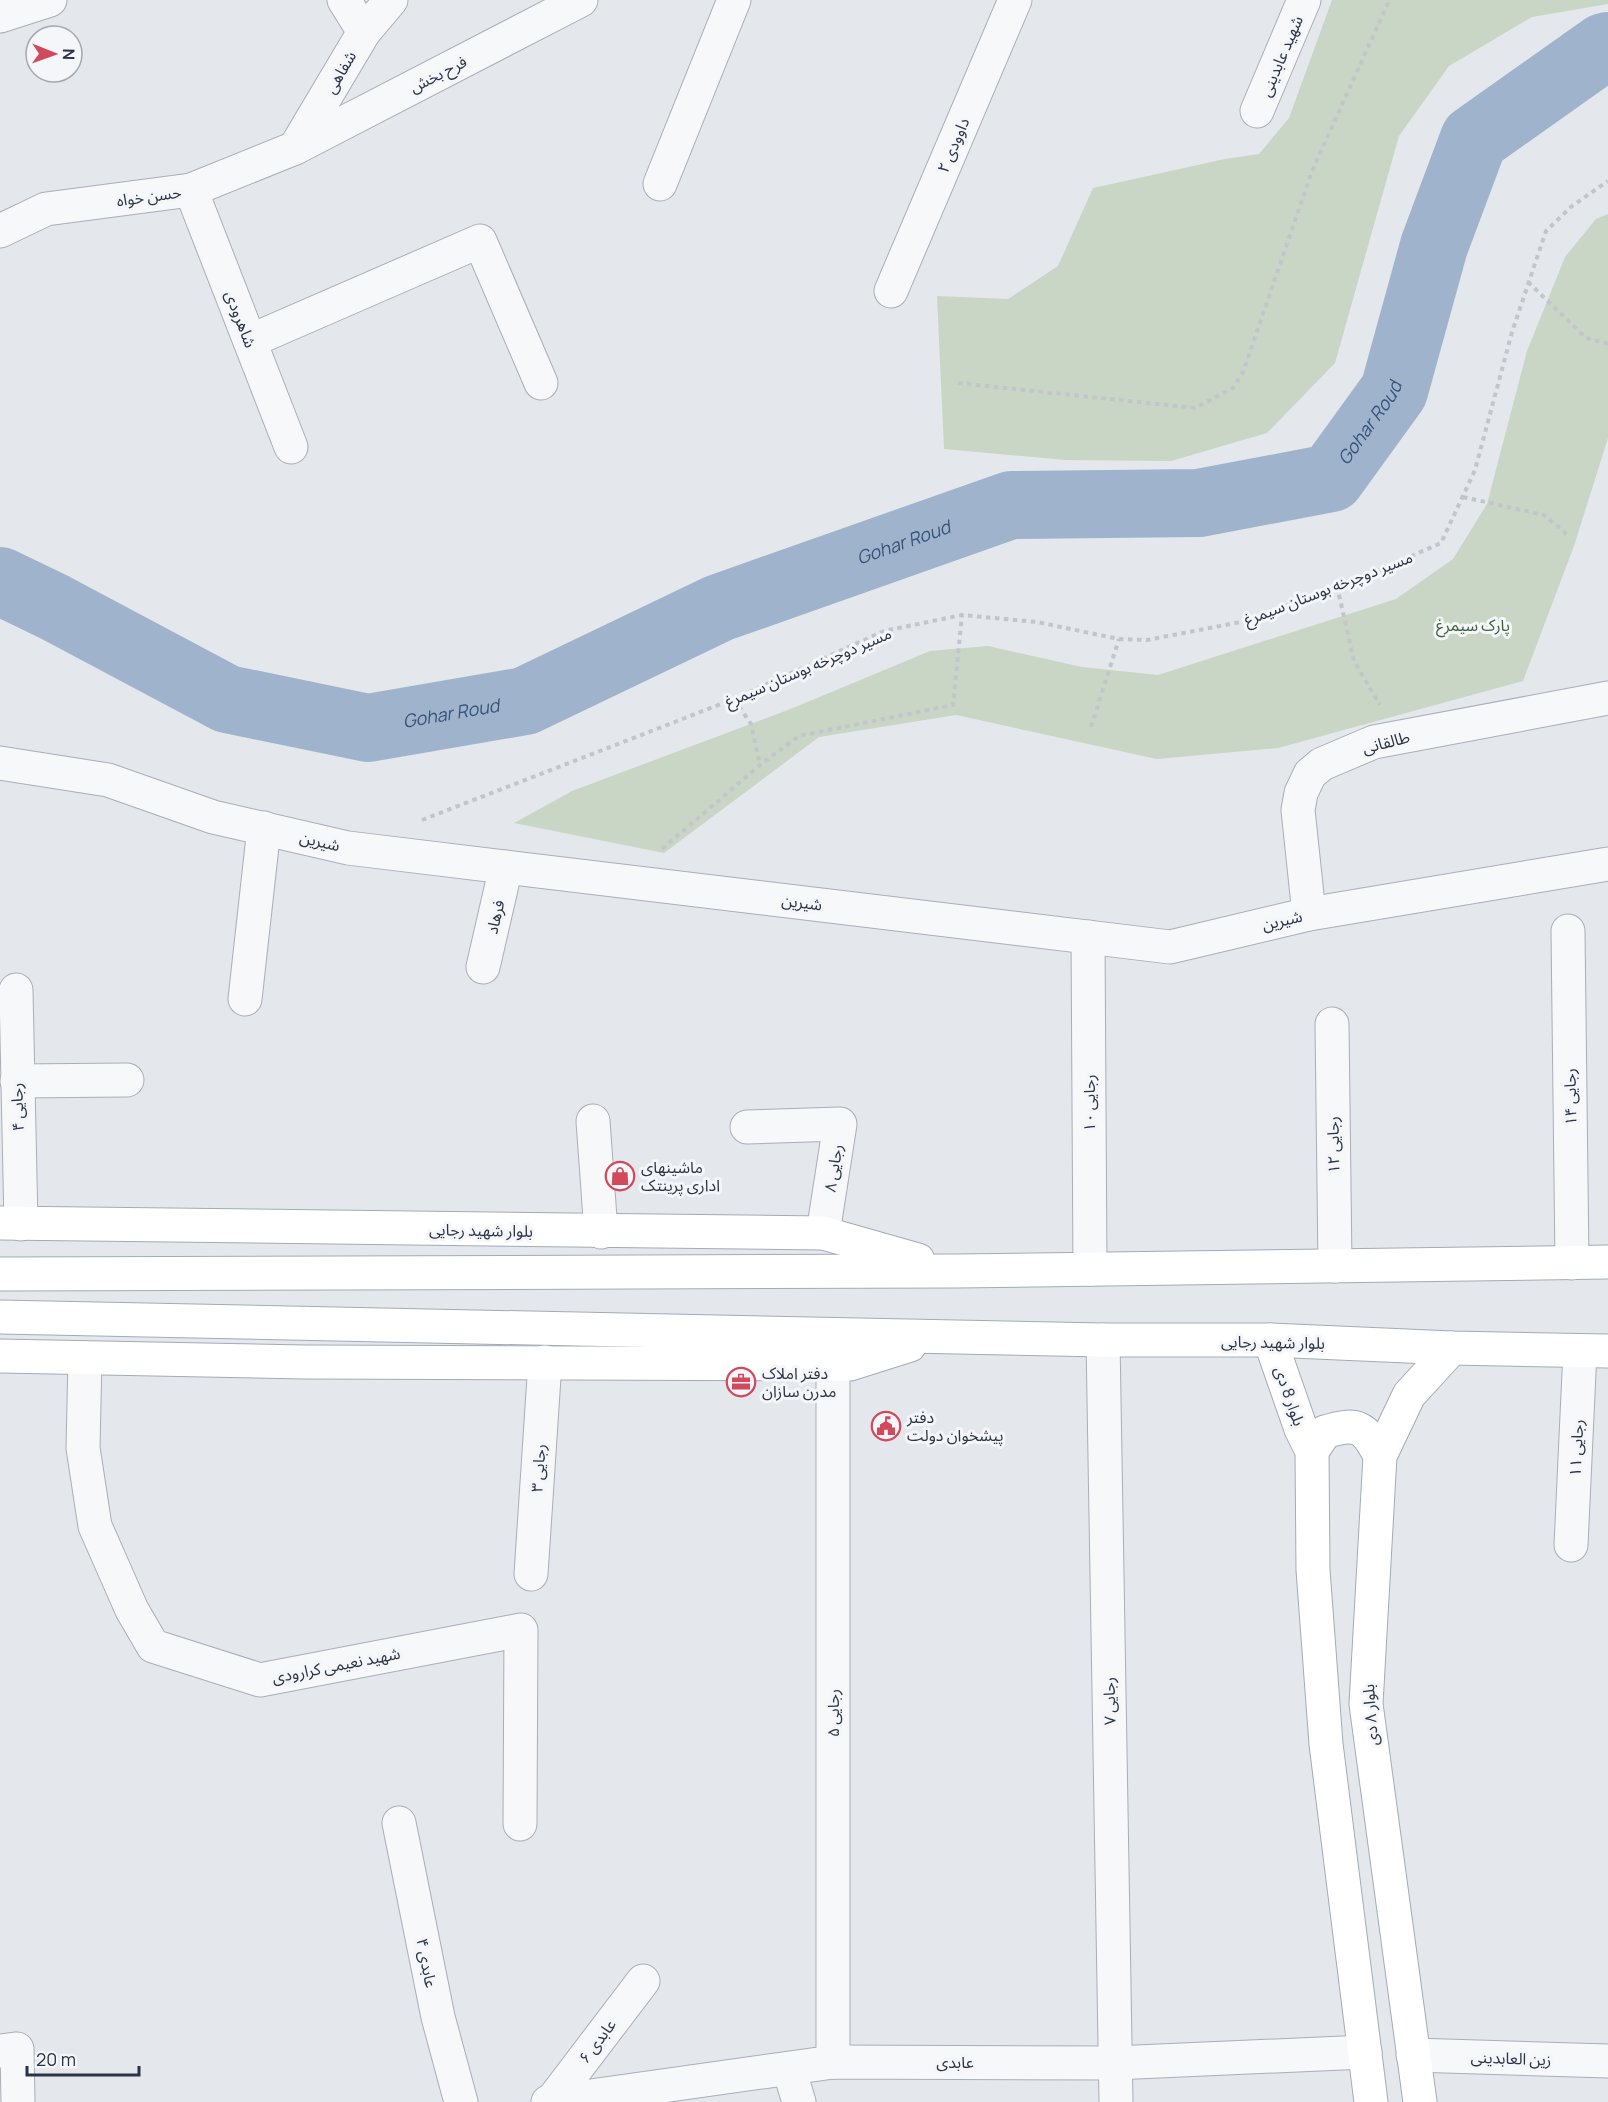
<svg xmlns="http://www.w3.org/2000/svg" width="1608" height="2102" viewBox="0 0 1608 2102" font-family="Manrope,'Noto Sans Arabic',sans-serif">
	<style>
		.green { fill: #c9d6c5 }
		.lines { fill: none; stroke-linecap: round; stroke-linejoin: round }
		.river { stroke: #9fb4cc; stroke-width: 68 }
		.minor-casing { stroke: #a9aeb7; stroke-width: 35 }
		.major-casing { stroke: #a3abb8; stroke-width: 35 }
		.path { stroke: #c2c5cb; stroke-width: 4; stroke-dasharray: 4.5 4.5; stroke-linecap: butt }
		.minor { stroke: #f7f8fa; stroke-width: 33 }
		.major { stroke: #fff; stroke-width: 33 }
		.labels { text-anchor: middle; stroke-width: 6; stroke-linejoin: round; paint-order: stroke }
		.street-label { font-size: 16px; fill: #2b3445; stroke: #f4f6f9 }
		.park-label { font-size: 16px; fill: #3f6138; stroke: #f4f6f9 }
		.poi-label { font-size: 16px; fill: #2b3445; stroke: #f4f6f9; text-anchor: start }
		.water-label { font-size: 18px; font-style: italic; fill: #34527a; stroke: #f4f6f9 }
	</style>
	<rect width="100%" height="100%" fill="#e4e7ec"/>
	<!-- green -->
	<g class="green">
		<path d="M 1332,0 L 1608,0 L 1608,4 L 1532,17 L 1449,66 L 1399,136 L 1335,363 L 1267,433 L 1171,461 L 1066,460 L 944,449 L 937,296 L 1008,299 L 1058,266 L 1093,188 L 1225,159 L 1259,154 L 1289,118 Z"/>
		<path d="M 1608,214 L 1608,438 L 1574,546 L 1523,681 L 1278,748 L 1157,759 L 956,715 L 819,737 L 664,853 L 514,823 L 572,791 L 793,708 L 930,651 L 988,646 L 1082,667 L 1158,675 L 1396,599 L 1453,559 L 1487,504 L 1527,351 L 1565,257 L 1596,219 Z"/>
	</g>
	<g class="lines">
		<!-- river -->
		<path class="river" id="s1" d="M 0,581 L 54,607 L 227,699 L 368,728 L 525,701 L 719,608 L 1011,505 L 1199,503 L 1331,478 L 1394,391 L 1434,246 L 1474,139 L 1604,47 L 1608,46"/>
		<!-- minor casing -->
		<g class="minor-casing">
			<g id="minor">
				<path d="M 344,0 L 364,32"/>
				<path d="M 0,16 L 50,0"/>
				<path d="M 1257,111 L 1304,0"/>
				<path d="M 295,148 L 364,32 L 391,0"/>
				<path d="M 660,184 L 734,0"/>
				<path d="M 191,190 L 291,447"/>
				<path d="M 0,231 L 46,209 L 191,190 L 295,148 L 581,0"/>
				<path d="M 891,291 L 1015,0"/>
				<path d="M 250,341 L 480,241 L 541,383"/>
				<path d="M 0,763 L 108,780 L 213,817 L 348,848 L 1170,947 L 1309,914 L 1608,864"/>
				<path d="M 1309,914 L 1298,810 L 1301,793 L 1310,774 L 1322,764 L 1374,742 L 1608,698"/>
				<path d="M 1568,931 L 1572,1263"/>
				<path d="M 1088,937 L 1090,1269"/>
				<path d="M 483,967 L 506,867"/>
				<path d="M 16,990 L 21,1224"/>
				<path d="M 245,999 L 264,828"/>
				<path d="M 1332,1024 L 1335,1266"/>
				<path d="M 17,1081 L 127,1080"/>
				<path d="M 593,1121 L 601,1232"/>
				<path d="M 747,1127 L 840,1124 L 823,1233"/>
				<path d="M 1103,1340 L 1116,2102"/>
				<path d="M 85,1358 L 83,1448 L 95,1526 L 132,1610 L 153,1646 L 260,1680 L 521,1630 L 520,1824"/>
				<path d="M 1571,1545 L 1580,1351"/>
				<path d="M 531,1574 L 545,1362"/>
				<path d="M 399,1823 L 438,2017 L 461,2102"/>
				<path d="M 0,2051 L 17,2049 L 18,2102"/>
				<path d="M 1413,2055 L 1608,2061"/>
				<path d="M 833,2062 L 833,1364"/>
				<path d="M 789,2069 L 799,2102"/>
				<path d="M 548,2102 L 833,2062 L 1114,2063 L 1365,2052"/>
				<path d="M 551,2102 L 643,1981"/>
			</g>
		</g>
		<!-- major casing -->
		<g class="major-casing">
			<g id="major">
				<path d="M 0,1223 L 823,1233 L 918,1260"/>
				<path d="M 0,1274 L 957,1271 L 1608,1262"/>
				<path d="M 0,1317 L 1103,1340 L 1270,1340 L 1452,1348 L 1608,1351"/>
				<path d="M 1270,1340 L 1301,1429 L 1312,1451 L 1313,1570 L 1326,1744 L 1371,2102"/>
				<path d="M 0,1356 L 305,1362 L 850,1364 L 910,1345"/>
				<path d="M 1312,1451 L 1325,1432 C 1357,1422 1365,1426 1380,1456"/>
				<path d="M 1420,2102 L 1366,1704 L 1380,1456 L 1409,1395 L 1452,1348"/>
			</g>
		</g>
		<!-- path -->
		<g class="path">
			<path d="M 1528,282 L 1586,338 L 1608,344"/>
			<path d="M 958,383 L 1195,408 L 1233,388 L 1243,372 L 1312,171 L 1388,3 L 1387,0"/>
			<path d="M 1463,497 L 1544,515 L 1569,536"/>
			<path d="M 1337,586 L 1354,661 L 1380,705"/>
			<path d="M 734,699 L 751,724 L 760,765"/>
			<path d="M 1091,727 L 1119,639"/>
			<path d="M 422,820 L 734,699 L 884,631 L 962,615 L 1037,622 L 1119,639 L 1147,640 L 1246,621 L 1355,581 L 1441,543 L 1475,470 L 1512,332 L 1546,231 L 1572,206 L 1608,181"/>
			<path d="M 662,849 L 760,765 L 799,736 L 953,705 L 962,615"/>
		</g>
		<!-- minor -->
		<use href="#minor" class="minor"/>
		<!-- major -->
		<use href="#major" class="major"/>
	</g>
	<!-- icons -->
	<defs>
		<g id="shop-ring" transform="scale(1.5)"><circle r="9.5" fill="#f4f6f9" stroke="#d1495b" stroke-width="1.5"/><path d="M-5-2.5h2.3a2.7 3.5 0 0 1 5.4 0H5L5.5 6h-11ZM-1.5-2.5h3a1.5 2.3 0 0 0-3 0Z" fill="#d1495b"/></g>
		<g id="office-ring" transform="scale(1.5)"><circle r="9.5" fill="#f4f6f9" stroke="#d1495b" stroke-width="1.5"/><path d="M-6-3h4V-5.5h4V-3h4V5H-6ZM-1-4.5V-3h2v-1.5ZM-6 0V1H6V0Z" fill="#d1495b"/></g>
		<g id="civic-ring" transform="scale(1.5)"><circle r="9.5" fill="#f4f6f9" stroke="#d1495b" stroke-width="1.5"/><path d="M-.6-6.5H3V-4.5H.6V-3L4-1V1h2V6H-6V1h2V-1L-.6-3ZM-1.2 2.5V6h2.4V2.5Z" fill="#d1495b"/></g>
	</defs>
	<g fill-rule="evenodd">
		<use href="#shop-ring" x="620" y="1176"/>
		<use href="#office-ring" x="741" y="1382"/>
		<use href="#civic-ring" x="886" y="1426"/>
	</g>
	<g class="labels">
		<!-- street labels -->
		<g class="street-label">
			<text transform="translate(1281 56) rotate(-67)" y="6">شهید عابدینی</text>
			<text transform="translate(340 72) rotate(-60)" y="6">شفاهی</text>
			<text transform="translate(438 74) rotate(-27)" y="6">فرح بخش</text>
			<text transform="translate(953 145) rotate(-67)" y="6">داوودی ۲</text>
			<text transform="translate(149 196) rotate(-8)" y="6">حسن خواه</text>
			<text transform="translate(241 319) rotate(69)" y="6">شاهرودی</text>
			<text transform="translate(1328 588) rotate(-21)" y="6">مسیر دوچرخه بوستان سیمرغ</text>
			<text transform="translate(808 667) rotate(-23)" y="6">مسیر دوچرخه بوستان سیمرغ</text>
			<text transform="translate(1386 742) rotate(-14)" y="6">طالقانی</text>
			<text transform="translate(320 841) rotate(13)" y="6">شیرین</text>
			<text transform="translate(802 902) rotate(7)" y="6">شیرین</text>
			<text transform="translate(495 917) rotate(-77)" y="6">فرهاد</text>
			<text transform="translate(1282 920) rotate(-13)" y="6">شیرین</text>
			<text transform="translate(1570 1097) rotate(-91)" y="6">رجایی ۱۴</text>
			<text transform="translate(1089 1103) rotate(-90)" y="6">رجایی ۱۰</text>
			<text transform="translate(17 1107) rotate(-92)" y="6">رجایی ۴</text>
			<text transform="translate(1333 1145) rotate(-91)" y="6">رجایی ۱۲</text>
			<text transform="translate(833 1168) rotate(-81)" y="6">رجایی ۸</text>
			<text transform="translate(481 1230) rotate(1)" y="6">بلوار شهید رجایی</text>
			<text transform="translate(1273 1342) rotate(1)" y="6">بلوار شهید رجایی</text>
			<text transform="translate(1290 1396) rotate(71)" y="6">بلوار 8 دی</text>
			<text transform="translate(1576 1448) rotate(-87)" y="6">رجایی ۱۱</text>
			<text transform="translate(538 1468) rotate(-86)" y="6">رجایی ۳</text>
			<text transform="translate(336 1665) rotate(-11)" y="6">شهید نعیمی کرارودی</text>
			<text transform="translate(1109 1701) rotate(-91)" y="6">رجایی ۷</text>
			<text transform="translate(833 1713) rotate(-90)" y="6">رجایی ۵</text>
			<text transform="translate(1370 1715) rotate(-94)" y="6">بلوار ۸ دی</text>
			<text transform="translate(427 1963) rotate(79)" y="6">عابدی ۴</text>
			<text transform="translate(597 2041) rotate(-53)" y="6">عابدی ۶</text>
			<text transform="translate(1511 2058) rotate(2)" y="6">زین العابدینی</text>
			<text x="955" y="2068">عابدی</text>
		</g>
		<!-- park labels -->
		<g class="park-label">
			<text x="1473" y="631">پارک سیمرغ</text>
		</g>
		<!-- poi labels -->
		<g class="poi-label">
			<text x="641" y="1173">ماشینهای<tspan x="641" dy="18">اداری پرینتک</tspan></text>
			<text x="762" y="1379">دفتر املاک<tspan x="762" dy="18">مدرن سازان</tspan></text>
			<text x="907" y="1423">دفتر<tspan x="907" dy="18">پیشخوان دولت</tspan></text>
		</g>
		<!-- water labels -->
		<g class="water-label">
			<text dy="6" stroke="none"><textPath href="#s1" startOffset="1474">Gohar Roud</textPath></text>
			<text dy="6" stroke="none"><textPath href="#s1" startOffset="970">Gohar Roud</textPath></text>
			<text dy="6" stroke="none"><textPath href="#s1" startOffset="484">Gohar Roud</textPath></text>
		</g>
	</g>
	<!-- north arrow -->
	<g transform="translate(54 54) rotate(91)"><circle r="28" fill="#f4f6f9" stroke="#a4a8b1" stroke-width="1.5"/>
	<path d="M0-4.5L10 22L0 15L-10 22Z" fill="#d1495b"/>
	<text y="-9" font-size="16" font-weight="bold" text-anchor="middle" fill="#2b3445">N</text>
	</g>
	<!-- scale -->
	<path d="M27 2066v9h112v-9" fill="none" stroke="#2b3445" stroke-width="3"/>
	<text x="36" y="2066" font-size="18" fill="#2b3445" stroke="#f4f6f9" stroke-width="4.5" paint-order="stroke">20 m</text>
</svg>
